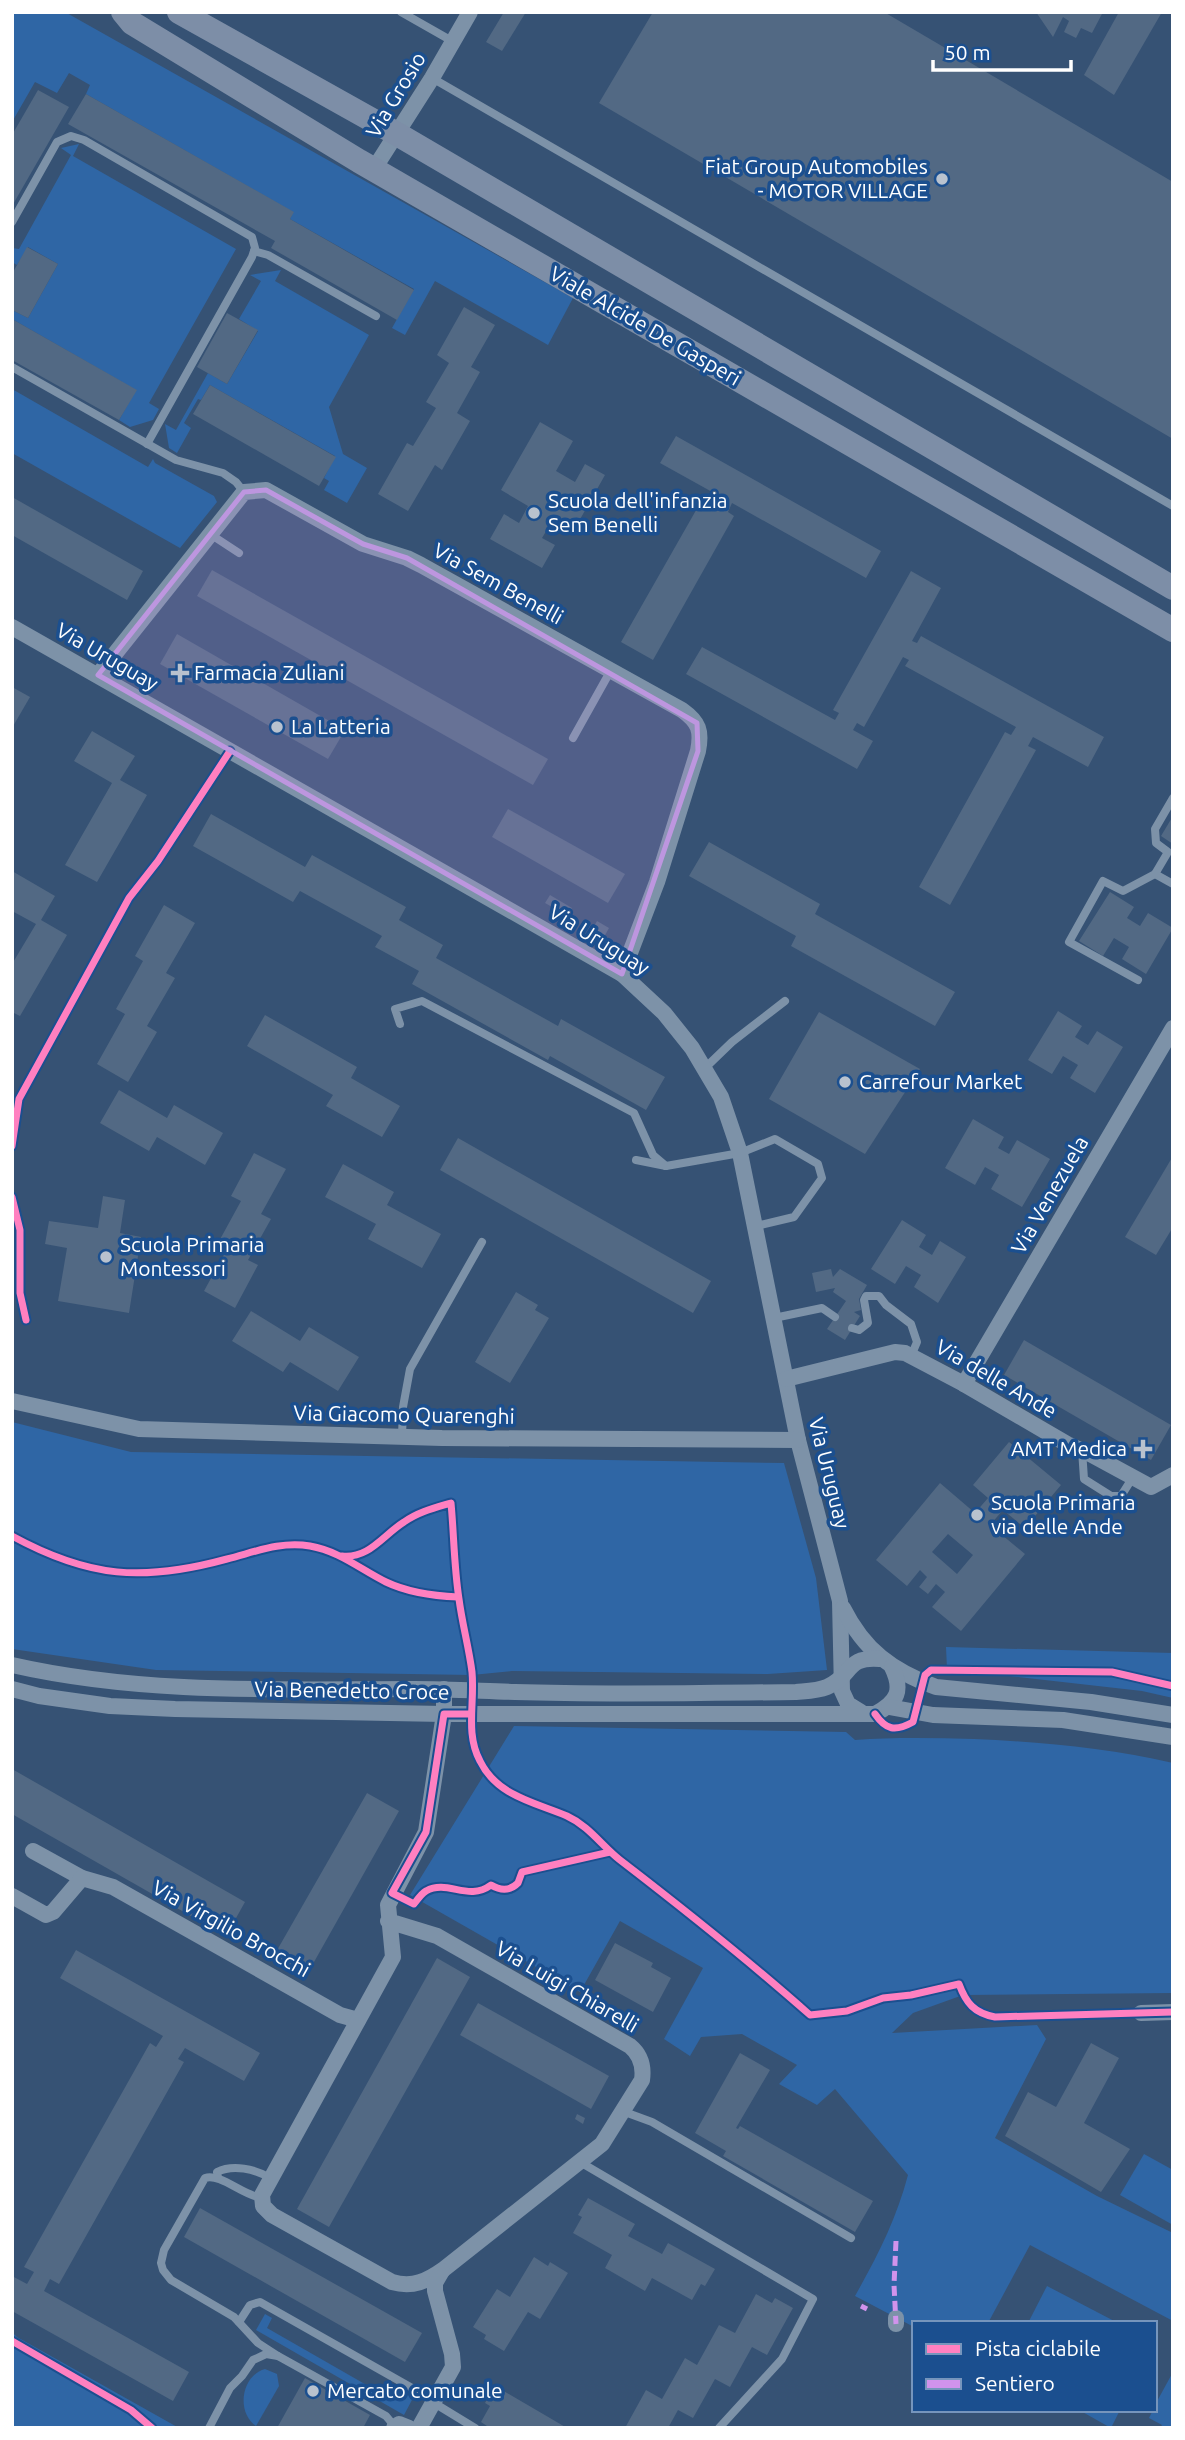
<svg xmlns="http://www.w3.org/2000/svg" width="1185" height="2440" viewBox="0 0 1185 2440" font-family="Ubuntu,sans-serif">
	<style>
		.green { fill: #2f66a5 }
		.building { fill: #526984; fill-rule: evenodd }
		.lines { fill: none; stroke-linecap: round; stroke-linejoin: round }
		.lane { stroke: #7d92a8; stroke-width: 8 }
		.street { stroke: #7d92a8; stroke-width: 16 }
		.primary { stroke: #7d8ea7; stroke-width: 24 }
		.quiet { stroke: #d193ec; stroke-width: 5; stroke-dasharray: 10 5; stroke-linecap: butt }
		.cycleway-casing { stroke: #1b4f8f; stroke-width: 11 }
		.cycleway { stroke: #ff80c0; stroke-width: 7 }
		.marked { fill: #bd96df; fill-opacity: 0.2; stroke: #bd96df; stroke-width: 5; stroke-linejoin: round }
		.poi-dot { fill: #b9c2ce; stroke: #1b4f8f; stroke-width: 2.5 }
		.labels { text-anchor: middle; stroke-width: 7; stroke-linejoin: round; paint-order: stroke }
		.street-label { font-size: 21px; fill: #fff; stroke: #1b4f8f }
		.poi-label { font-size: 21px; fill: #fff; stroke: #1b4f8f; text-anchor: start }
	</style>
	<rect width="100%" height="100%" fill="#365274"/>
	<!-- green -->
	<g class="green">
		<path d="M 12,12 L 65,12 L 573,298 L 548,345 L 435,281 L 405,335 L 392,328 L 414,289 L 290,219 L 293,212 L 86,94 L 90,85 L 69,73 L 57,93 L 35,82 L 12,122 Z"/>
		<path d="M 79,144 L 73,156 L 236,249 L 149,403 L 159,409 L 153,420 L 130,427 L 119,420 L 136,390 L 12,319 L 12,310 L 28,318 L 58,264 L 28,247 L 17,265 L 12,262 L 12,248 L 19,249 L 71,155 L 61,148 Z"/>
		<path d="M 281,270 L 275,281 L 369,335 L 329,407 L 343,454 L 367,468 L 347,503 L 324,490 L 329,481 L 324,478 L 335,456 L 210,385 L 201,400 L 198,399 L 184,423 L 191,428 L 177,453 L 169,448 L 165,424 L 176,430 L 208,373 L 227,384 L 258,331 L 239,319 L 261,281 L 250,275 Z"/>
		<path d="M 12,389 L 148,467 L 153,459 L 155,463 L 214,496 L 217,502 L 180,548 L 12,453 Z"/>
		<path d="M 12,1422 L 131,1452 L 784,1463 L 816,1578 L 827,1670 L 768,1674 L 512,1671 L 472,1675 L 156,1670 L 12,1649 Z"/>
		<path d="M 946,1647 L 1173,1653 L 1173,1698 L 1142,1691 L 947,1669 Z"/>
		<path d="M 514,1726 L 846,1732 L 855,1740 C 895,1737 934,1738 974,1739 C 1041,1742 1108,1748 1173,1763 L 1173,1993 L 963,1995 L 913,2013 L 892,2033 L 1037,2025 L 1046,2039 L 995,2138 L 1097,2196 L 1173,2233 L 1173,2321 L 1030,2245 L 988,2323 L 914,2323 L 914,2327 L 855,2296 C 878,2255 896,2220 908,2175 L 835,2089 L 817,2105 L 779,2084 L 797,2065 L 742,2034 L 701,2037 L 690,2056 L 664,2039 L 703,1968 L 620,1921 L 580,1992 L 410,1895 Z"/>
		<path d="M 1144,2154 L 1173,2170 L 1173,2225 L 1120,2195 Z"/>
		<path d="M 1047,2286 L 1118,2323 L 1028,2323 Z"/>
		<path d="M 265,2314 L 272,2318 L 267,2328 L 384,2395 L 390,2385 L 413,2398 L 404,2415 L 256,2330 Z"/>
		<path d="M 12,2332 L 17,2337 L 179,2428 L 12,2428 Z"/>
		<path d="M 265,2369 L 277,2374 L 279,2386 L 256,2426 C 236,2412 241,2376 265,2369 Z"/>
		<path d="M 1173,2372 L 1173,2428 L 1160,2428 L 1162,2425 L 1149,2418 L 1153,2410 L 1155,2410 L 1155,2405 Z"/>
		<path d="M 1079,2410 L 1120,2410 L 1111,2428 Z"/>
	</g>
	<!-- building -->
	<g class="building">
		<path d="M 504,12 L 526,12 L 502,51 L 486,42 Z"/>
		<path d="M 653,12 L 884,12 L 1173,182 L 1173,439 L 599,103 Z"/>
		<path d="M 1036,12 L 1103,12 L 1092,33 L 1081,28 L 1076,38 L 1064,32 L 1069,21 L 1063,17 L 1053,37 Z"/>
		<path d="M 1119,12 L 1162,12 L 1114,95 L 1084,75 Z"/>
		<path d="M 38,90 L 69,107 L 12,206 L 12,135 Z"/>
		<path d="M 86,94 L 294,212 L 290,219 L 414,290 L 397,320 L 271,248 L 275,241 L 68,124 Z"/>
		<path d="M 27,247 L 58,264 L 28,318 L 12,310 L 12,274 Z"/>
		<path d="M 464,307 L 495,325 L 471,367 L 480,372 L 457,413 L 470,421 L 442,470 L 435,465 L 408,511 L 378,494 L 407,443 L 413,446 L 436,408 L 426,402 L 449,363 L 437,355 Z"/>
		<path d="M 227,313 L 258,330 L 227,384 L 197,367 Z"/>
		<path d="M 12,319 L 137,390 L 119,420 L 12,360 Z"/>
		<path d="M 210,385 L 336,457 L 319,486 L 193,414 Z"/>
		<path d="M 540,422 L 573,441 L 556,471 L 575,482 L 585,464 L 605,475 L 574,530 L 554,518 L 542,538 L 555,545 L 542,568 L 490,539 L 504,514 L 519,523 L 528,506 L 501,490 Z"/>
		<path d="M 676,436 L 881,551 L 866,578 L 732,503 L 728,512 L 734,516 L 653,660 L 621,642 L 703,498 L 709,501 L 714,493 L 660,463 Z"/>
		<path d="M 12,497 L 143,571 L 127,600 L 12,535 Z"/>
		<path d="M 212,570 L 548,759 L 533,785 L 197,596 Z"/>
		<path d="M 911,571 L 941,588 L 912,641 L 917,643 L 921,636 L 1104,737 L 1088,767 L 1033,737 L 1028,746 L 1036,750 L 950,905 L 919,887 L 1005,732 L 1011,735 L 1016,727 L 905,666 L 909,660 L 903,657 L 864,727 L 857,723 L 853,730 L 873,741 L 857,769 L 686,674 L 702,647 L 835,720 L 839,713 L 833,710 Z"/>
		<path d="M 177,634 L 345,730 L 328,759 L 160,664 Z"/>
		<path d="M 12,687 L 30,697 L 12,728 Z"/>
		<path d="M 92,731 L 135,756 L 120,780 L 147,795 L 97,882 L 65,865 L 112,783 L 74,761 Z"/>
		<path d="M 508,809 L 625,874 L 608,903 L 492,837 Z"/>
		<path d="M 211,814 L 305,867 L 312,855 L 406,907 L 399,920 L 443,945 L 436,958 L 558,1026 L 561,1019 L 665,1077 L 646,1110 L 550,1056 L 548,1060 L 412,984 L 419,971 L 375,947 L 382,936 L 300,891 L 293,902 L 193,846 Z"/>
		<path d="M 1173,816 L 1173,844 L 1161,836 Z"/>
		<path d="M 709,842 L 820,904 L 815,914 L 955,992 L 935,1026 L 791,946 L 796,936 L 689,876 Z"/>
		<path d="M 12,871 L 55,896 L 41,920 L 67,935 L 20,1016 L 12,1012 L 12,964 L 36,924 L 12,911 Z"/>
		<path d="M 1110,892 L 1134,907 L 1127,918 L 1140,926 L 1148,913 L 1173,928 L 1146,974 L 1122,959 L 1129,947 L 1114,938 L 1103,956 L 1079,941 Z"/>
		<path d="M 550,895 L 572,908 L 568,916 L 545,903 Z"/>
		<path d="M 164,905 L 195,923 L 166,973 L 175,978 L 147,1026 L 157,1032 L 128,1082 L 97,1064 L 125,1014 L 116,1009 L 143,961 L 135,956 Z"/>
		<path d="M 597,921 L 609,928 L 604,937 L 592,930 Z"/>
		<path d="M 1058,1011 L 1082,1026 L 1075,1037 L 1088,1045 L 1097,1031 L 1123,1047 L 1095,1093 L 1070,1078 L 1078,1065 L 1063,1056 L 1052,1074 L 1028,1060 Z"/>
		<path d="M 819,1012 L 920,1069 L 865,1154 L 769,1099 Z"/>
		<path d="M 265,1015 L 357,1067 L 351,1078 L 400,1106 L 382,1137 L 326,1106 L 333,1095 L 247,1046 Z"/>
		<path d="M 119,1090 L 167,1118 L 174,1105 L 223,1133 L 205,1165 L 157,1137 L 149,1151 L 100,1123 Z"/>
		<path d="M 973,1119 L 1004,1137 L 998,1148 L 1009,1154 L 1017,1140 L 1050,1159 L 1022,1207 L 991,1189 L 999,1175 L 985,1167 L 975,1185 L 945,1168 Z"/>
		<path d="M 458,1138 L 711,1281 L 693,1313 L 440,1170 Z"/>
		<path d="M 254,1153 L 286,1169 L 261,1214 L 271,1219 L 248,1260 L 258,1265 L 235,1308 L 204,1291 L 227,1249 L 218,1243 L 241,1201 L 231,1196 Z"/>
		<path d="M 1173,1156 L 1173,1227 L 1156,1255 L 1125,1237 Z"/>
		<path d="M 343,1164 L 394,1192 L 387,1205 L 441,1234 L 422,1268 L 368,1239 L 376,1224 L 325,1197 Z"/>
		<path d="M 103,1196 L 125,1200 L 120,1233 L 141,1237 L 129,1313 L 58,1301 L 67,1248 L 45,1244 L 49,1221 L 98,1228 Z"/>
		<path d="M 902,1220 L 926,1235 L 919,1247 L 932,1255 L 940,1241 L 966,1257 L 938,1303 L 914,1287 L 921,1275 L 906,1266 L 895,1284 L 871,1269 Z"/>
		<path d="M 831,1269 L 833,1277 L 840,1269 L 867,1285 L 859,1299 L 861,1310 L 854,1312 L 860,1316 L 845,1340 L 827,1329 L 846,1301 L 833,1292 L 835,1288 L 816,1292 L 812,1273 Z"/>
		<path d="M 516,1292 L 538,1305 L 535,1310 L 549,1318 L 510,1383 L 475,1362 Z"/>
		<path d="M 251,1311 L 300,1341 L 309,1327 L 359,1357 L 338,1391 L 290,1362 L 283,1372 L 232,1341 Z"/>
		<path d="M 1024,1340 L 1171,1425 L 1151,1460 L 1004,1375 Z"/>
		<path d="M 1009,1442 L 1061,1485 L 1025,1528 L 1003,1510 L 990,1525 L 1025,1554 L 961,1631 L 932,1607 L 945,1592 L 936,1584 L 928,1594 L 919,1587 L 927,1577 L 920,1570 L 907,1586 L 876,1560 L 940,1483 L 975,1513 L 988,1498 L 973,1485 ZM 948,1534 L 973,1555 L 957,1574 L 932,1552 Z"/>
		<path d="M 12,1769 L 245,1902 L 226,1936 L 12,1814 Z"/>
		<path d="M 367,1793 L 399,1811 L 305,1978 L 272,1959 Z"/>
		<path d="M 615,1943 L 653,1963 L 651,1967 L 671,1978 L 653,2012 L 595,1980 Z"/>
		<path d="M 76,1950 L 260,2053 L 244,2081 L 185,2048 L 178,2059 L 184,2062 L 59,2284 L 50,2279 L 44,2291 L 189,2372 L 173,2401 L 12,2311 L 12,2276 L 27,2284 L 34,2272 L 24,2267 L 150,2043 L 156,2047 L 163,2036 L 60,1978 Z"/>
		<path d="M 437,1958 L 470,1977 L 329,2227 L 297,2209 Z"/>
		<path d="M 478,2003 L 609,2076 L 591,2109 L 460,2035 Z"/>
		<path d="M 1091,2043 L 1119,2058 L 1084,2123 L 1130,2149 L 1101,2192 L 1005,2136 L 1028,2092 L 1056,2107 Z"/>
		<path d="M 740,2053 L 770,2070 L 736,2128 L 738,2129 L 740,2126 L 873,2201 L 855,2232 L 723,2156 L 726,2151 L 695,2133 Z"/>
		<path d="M 577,2114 L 585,2118 L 583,2124 L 575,2119 Z"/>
		<path d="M 588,2198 L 635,2224 L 628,2236 L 662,2254 L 668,2243 L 715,2269 L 705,2286 L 701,2284 L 692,2300 L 652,2278 L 645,2291 L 605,2268 L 612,2255 L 573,2233 L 582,2217 L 578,2215 Z"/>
		<path d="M 200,2208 L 422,2333 L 405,2362 L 184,2237 Z"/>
		<path d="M 534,2257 L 548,2266 L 550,2262 L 568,2273 L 540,2319 L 528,2312 L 504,2351 L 484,2339 L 486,2335 L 473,2327 L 497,2289 L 510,2297 Z"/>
		<path d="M 756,2294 L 772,2303 L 775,2298 L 793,2308 L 767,2355 L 752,2347 L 730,2387 L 715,2379 L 693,2418 L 678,2410 L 668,2428 L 625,2428 L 646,2390 L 662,2399 L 685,2358 L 697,2365 L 719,2325 L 735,2333 Z"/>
		<path d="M 305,2378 L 370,2415 L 363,2428 L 277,2428 Z"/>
		<path d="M 495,2386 L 567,2428 L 490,2428 L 481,2422 L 490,2406 L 485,2403 Z"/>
	</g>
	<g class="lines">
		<!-- lane -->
		<g class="lane">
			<path d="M 401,12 L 452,41"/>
			<path d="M 432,78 L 1173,506"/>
			<path d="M 12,222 L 57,142 L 71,136 L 84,140 L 252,237 L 255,248 L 252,257 L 147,444"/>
			<path d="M 254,251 L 268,255 L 376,316"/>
			<path d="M 12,367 L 176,460 L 223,473 L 236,482 L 244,492"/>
			<path d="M 210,534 L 239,553"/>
			<path d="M 573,738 L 611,670"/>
			<path d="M 1155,874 L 1173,884"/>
			<path d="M 1138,980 L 1069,942 L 1103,881 L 1123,891 L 1155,874 L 1168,852 L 1156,843 L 1155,829 L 1173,798"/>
			<path d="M 400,1024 L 395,1009 L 422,1001 L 634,1113 L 653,1155 L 666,1166 L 636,1160"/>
			<path d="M 705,1068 L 732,1042 L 785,1001"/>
			<path d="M 666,1166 L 740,1153 L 775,1139 L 818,1164 L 822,1178 L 794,1217 L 756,1226"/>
			<path d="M 774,1318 L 822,1308 L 835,1317"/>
			<path d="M 852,1328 L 859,1330 L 868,1323 L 864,1300 L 866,1296 L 879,1296 L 886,1305 L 911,1324 L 917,1342 L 912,1354"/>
			<path d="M 402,1437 L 403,1407 L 410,1369 L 482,1242"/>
			<path d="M 1082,1450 L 1084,1479 L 1111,1496 L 1121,1496 L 1133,1477"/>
			<path d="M 622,2111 L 652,2122 L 851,2238"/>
			<path d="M 580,2162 L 813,2299 L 782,2359 L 719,2428"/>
			<path d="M 218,2178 L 217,2172 C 233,2164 255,2169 270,2178"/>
			<path d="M 262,2198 C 243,2196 221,2173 205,2178 L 164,2250 L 161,2263 L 163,2270 L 171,2280 L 234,2317 L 258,2343 L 278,2356"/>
			<path d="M 239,2322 L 250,2305 L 260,2302 L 435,2401"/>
			<path d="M 434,2403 L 475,2428"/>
			<path d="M 209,2428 L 230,2388 L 242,2376 L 253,2360 L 266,2354 L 278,2356 L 386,2416 L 391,2422 L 392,2428"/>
		</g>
		<!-- street -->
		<g class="street">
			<path d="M 374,169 L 432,78 L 470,12"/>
			<path d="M 12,627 L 622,974 L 664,1013 L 692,1048 L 721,1097 L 740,1153 L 798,1440 L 840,1601 L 842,1691 L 848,1704 L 861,1712"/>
			<path d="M 98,675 L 244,492 L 266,490 L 363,544 L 407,558 L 421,565 L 682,710 C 699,722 702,731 698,751 L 657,882 L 622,974"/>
			<path d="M 786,1379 L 895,1352 L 905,1353 L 964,1384 L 1067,1444 L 1092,1455 L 1151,1487 L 1173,1475"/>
			<path d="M 964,1384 L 1173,1028"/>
			<path d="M 12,1401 L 139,1429 L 442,1438 L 798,1440"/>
			<path d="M 843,1608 C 864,1650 892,1671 936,1687 L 1091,1702 L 1173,1715"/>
			<path d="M 12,1665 C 144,1695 280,1689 414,1689 C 448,1689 481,1691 515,1692 C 608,1695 702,1693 796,1692 C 807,1691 817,1691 827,1687 C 853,1676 845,1656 880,1659"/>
			<path d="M 12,1689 L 39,1696 L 110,1706 L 175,1709 L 444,1714 L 875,1714 C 898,1702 903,1690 892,1667"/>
			<path d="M 889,1707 L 933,1715 L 1063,1720 L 1173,1737"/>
			<path d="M 33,1851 L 82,1878 L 113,1887 L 340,2015 L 358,2020"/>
			<path d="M 12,1896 L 46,1915 L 53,1912 L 82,1878"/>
			<path d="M 388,1921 L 437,1936 L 630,2046 C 641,2055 644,2066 642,2080 L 602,2144 L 444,2269 C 427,2281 413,2288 392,2282 L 272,2215 L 263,2206 L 262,2195 L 393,1957 L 388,1905 L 426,1832 L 444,1714 L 444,1689"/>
			<path d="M 1141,2013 L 1173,2012"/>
			<path d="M 896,2318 L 896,2324"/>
			<path d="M 394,2428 L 399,2424 L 409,2428"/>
			<path d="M 419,2428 L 453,2367 L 452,2354 L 435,2291 L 435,2283 L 442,2271"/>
		</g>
		<!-- primary -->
		<g class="primary">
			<path d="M 123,12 L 132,23 L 359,161 L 1173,630"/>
			<path d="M 179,12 L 397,134 L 1173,588"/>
		</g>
		<!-- quiet -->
		<g class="quiet">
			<path d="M 896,2241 L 894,2285 L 896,2324"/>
			<path d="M 861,2306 L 867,2309"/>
		</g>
		<!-- cycleway casing -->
		<g class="cycleway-casing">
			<g id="cycleway">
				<path d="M 12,1146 L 19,1099 L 129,898 L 158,861 L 230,751"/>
				<path d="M 12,1197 L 20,1230 L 20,1293 L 26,1320"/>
				<path d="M 12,1536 C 89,1578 143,1582 227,1559 C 255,1552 280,1541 310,1546 C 339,1551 360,1569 386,1582 C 409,1593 434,1596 458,1597"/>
				<path d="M 342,1556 C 369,1559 383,1535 404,1522 C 418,1512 434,1508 451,1503 C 454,1535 454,1567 459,1599 C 462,1623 469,1648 472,1672 C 475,1703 465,1733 480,1761 C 497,1796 534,1802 567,1816 C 589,1826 602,1846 620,1860 C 685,1910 749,1961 810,2015 L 847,2011 L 883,1998 L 911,1995 L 959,1984 C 966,2003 974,2013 995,2017 L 1173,2012"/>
				<path d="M 471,1714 L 444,1714 L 426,1832 L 392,1893 L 414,1904 C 417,1900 422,1893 426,1891 C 448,1879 468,1902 491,1885 C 501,1891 510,1891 518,1883 L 522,1872 L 610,1852"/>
				<path d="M 875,1714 C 886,1730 895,1732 913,1722 L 925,1675 L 931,1670 L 1112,1672 L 1173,1686"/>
				<path d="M 12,2341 L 131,2410 L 152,2428"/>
			</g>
		</g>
		<!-- cycleway -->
		<use href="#cycleway" class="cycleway"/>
	</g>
	<!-- marked area -->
	<path class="marked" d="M 266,490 L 363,544 L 407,558 L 697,723 L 698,751 L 622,974 L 98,675 L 244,492 Z"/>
	<!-- markers -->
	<g class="poi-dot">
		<circle cx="942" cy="179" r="7"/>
		<circle cx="534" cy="513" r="7"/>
		<path d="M176.5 662.5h7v7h7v7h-7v7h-7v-7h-7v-7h7z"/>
		<circle cx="277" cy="727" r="7"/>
		<circle cx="845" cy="1082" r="7"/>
		<circle cx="106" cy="1257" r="7"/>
		<path d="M1139.5 1438.5h7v7h7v7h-7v7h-7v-7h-7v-7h7z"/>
		<circle cx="977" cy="1515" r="7"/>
		<circle cx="313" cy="2391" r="7"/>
	</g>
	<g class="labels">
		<!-- street labels -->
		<g class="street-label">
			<text transform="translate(396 95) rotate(-59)" y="7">Via Grosio</text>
			<text transform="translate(645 326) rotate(30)" y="7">Viale Alcide De Gasperi</text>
			<text transform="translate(498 584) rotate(29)" y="7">Via Sem Benelli</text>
			<text transform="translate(107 657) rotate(30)" y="7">Via Uruguay</text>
			<text transform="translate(599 940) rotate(32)" y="7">Via Uruguay</text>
			<text transform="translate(1050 1195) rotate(-60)" y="7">Via Venezuela</text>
			<text transform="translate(996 1379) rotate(30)" y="7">Via delle Ande</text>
			<text transform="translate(404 1415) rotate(1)" y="7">Via Giacomo Quarenghi</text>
			<text transform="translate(829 1473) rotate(76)" y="7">Via Uruguay</text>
			<text transform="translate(352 1691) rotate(1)" y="7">Via Benedetto Croce</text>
			<text transform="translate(231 1929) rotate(29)" y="7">Via Virgilio Brocchi</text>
			<text transform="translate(567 1987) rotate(30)" y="7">Via Luigi Chiarelli</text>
		</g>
		<!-- poi labels -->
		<g class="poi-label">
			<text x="928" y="174" text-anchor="end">Fiat Group Automobiles<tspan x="928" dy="24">- MOTOR VILLAGE</tspan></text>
			<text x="548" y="508">Scuola dell'infanzia<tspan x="548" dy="24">Sem Benelli</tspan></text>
			<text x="194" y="680">Farmacia Zuliani</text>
			<text x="291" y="734">La Latteria</text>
			<text x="859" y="1089">Carrefour Market</text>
			<text x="120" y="1252">Scuola Primaria<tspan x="120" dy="24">Montessori</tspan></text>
			<text x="1127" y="1456" text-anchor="end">AMT Medica</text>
			<text x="991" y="1510">Scuola Primaria<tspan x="991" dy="24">via delle Ande</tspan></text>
			<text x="327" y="2398">Mercato comunale</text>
		</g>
	</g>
	<!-- border -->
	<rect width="1185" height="2440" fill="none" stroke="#ffffff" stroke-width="28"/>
	<!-- legend -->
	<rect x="912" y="2321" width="245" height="91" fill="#1b4f8f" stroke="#7695bc" stroke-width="2"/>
	<rect x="926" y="2344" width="35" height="10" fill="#ff80c0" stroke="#7695bc" stroke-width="2"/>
	<text x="975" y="2356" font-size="21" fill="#ffffff">Pista ciclabile</text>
	<rect x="926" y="2379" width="35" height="10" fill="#d193ec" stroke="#7695bc" stroke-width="2"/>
	<text x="975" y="2391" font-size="21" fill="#ffffff">Sentiero</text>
	<!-- scale -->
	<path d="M933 60v10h138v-10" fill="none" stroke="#ffffff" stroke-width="3.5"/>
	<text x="944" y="60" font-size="21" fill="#ffffff" stroke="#1b4f8f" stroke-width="5" paint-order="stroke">50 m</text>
</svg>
